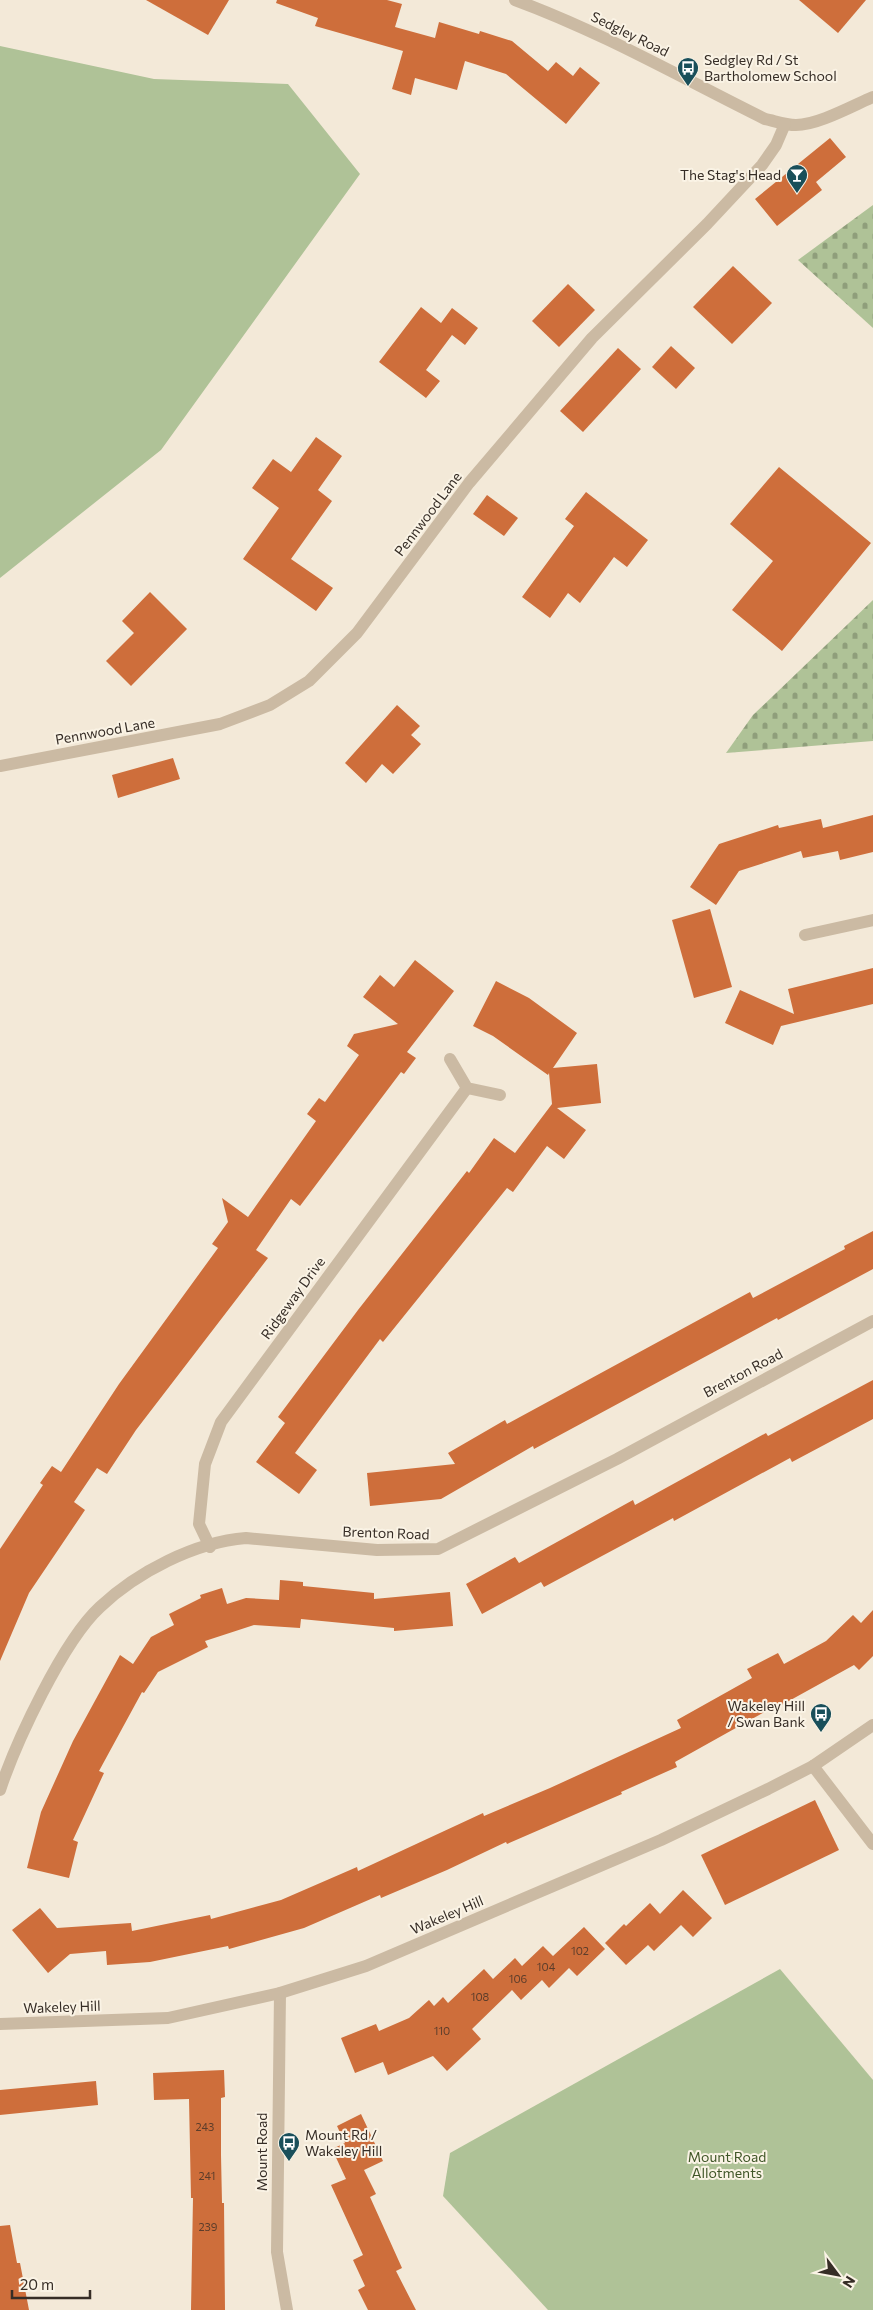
<svg xmlns="http://www.w3.org/2000/svg" width="873" height="2310" viewBox="0 0 873 2310" font-family="Commissioner,sans-serif">
	<style>
		.green { fill: #afc297 }
		.cemetery { fill: url(#cemetery-stones) }
		.building { fill: #ce6e3b }
		.lines { fill: none; stroke-linecap: round; stroke-linejoin: round }
		.minor { stroke: #cbbaa3; stroke-width: 12 }
		.labels { text-anchor: middle; stroke-width: 4; stroke-linejoin: round; paint-order: stroke }
		.number-label { font-size: 11px; fill: #5c3d2b }
		.street-label { font-size: 14px; fill: #362d26; stroke: #faf3e5 }
		.poi-label { font-size: 14px; fill: #362d26; stroke: #faf3e5; text-anchor: start }
		.park-label { font-size: 14px; fill: #405628; stroke: #faf3e5 }
	</style>
	<defs>
		<pattern id="cemetery-stones" width="16" height="16" patternUnits="userSpaceOnUse" patternTransform="scale(1.25)"><rect width="16" height="16" fill="#afc297"/><path d="M2 7V4a2 2 0 0 1 4 0v3zM10 15v-3a2 2 0 0 1 4 0v3z" fill="#8f9e7b"/></pattern>
	</defs>
	<rect width="100%" height="100%" fill="#f3e9d8"/>
	<!-- green -->
	<g class="green">
		<path d="M 0,46 L 154,79 L 288,84 L 360,174 L 161,450 L 0,578 Z"/>
		<path d="M 780,1969 L 873,2080 L 873,2310 L 548,2310 L 443,2196 L 450,2153 Z"/>
	</g>
	<!-- cemetery -->
	<g class="cemetery">
		<path d="M 873,205 L 873,328 L 798,260 Z"/>
		<path d="M 873,600 L 873,741 L 726,753 L 753,715 Z"/>
	</g>
	<!-- building -->
	<g class="building">
		<path d="M 146,0 L 229,0 L 208,35 Z"/>
		<path d="M 277,0 L 387,0 L 402,4 L 395,27 L 435,38 L 439,22 L 479,34 L 480,31 L 512,41 L 548,71 L 556,62 L 573,76 L 580,67 L 600,83 L 566,124 L 506,74 L 465,61 L 457,90 L 415,78 L 411,95 L 392,89 L 403,51 L 315,26 L 318,18 L 276,3 Z"/>
		<path d="M 799,0 L 866,0 L 838,33 Z"/>
		<path d="M 830,138 L 846,157 L 816,182 L 822,190 L 777,226 L 755,199 Z"/>
		<path d="M 733,266 L 772,303 L 732,344 L 693,307 Z"/>
		<path d="M 568,284 L 595,310 L 559,347 L 532,321 Z"/>
		<path d="M 421,307 L 441,323 L 452,308 L 478,328 L 465,345 L 452,335 L 426,370 L 440,381 L 426,398 L 379,362 Z"/>
		<path d="M 671,346 L 695,368 L 676,389 L 652,367 Z"/>
		<path d="M 618,348 L 641,369 L 583,432 L 560,411 Z"/>
		<path d="M 316,437 L 342,456 L 318,490 L 332,501 L 291,559 L 333,588 L 316,611 L 243,559 L 279,508 L 252,488 L 273,459 L 291,472 Z"/>
		<path d="M 779,467 L 871,543 L 782,651 L 732,610 L 773,561 L 730,524 Z"/>
		<path d="M 586,492 L 648,540 L 627,567 L 614,557 L 580,603 L 568,593 L 550,618 L 522,597 L 574,526 L 565,519 Z"/>
		<path d="M 487,495 L 518,518 L 504,536 L 473,514 Z"/>
		<path d="M 150,592 L 187,629 L 131,686 L 106,661 L 134,633 L 122,621 Z"/>
		<path d="M 397,705 L 420,726 L 411,735 L 421,744 L 393,774 L 382,764 L 366,783 L 345,763 Z"/>
		<path d="M 173,758 L 180,779 L 118,798 L 112,775 Z"/>
		<path d="M 873,815 L 873,852 L 840,860 L 838,851 L 803,858 L 801,851 L 739,871 L 716,905 L 690,887 L 719,844 L 778,825 L 779,828 L 821,819 L 823,828 Z"/>
		<path d="M 710,909 L 732,987 L 694,998 L 672,920 Z"/>
		<path d="M 415,960 L 454,991 L 407,1052 L 416,1058 L 404,1074 L 401,1072 L 300,1206 L 291,1199 L 256,1250 L 268,1258 L 136,1430 L 107,1474 L 97,1468 L 74,1502 L 85,1510 L 29,1593 L 0,1661 L 0,1549 L 43,1485 L 40,1483 L 52,1466 L 61,1472 L 119,1384 L 218,1248 L 212,1244 L 228,1222 L 222,1198 L 248,1217 L 316,1121 L 307,1114 L 319,1098 L 325,1102 L 359,1055 L 347,1046 L 354,1034 L 398,1024 L 363,997 L 380,975 L 394,987 Z"/>
		<path d="M 873,968 L 873,1004 L 781,1026 L 773,1045 L 725,1023 L 740,990 L 794,1014 L 788,989 Z"/>
		<path d="M 496,981 L 529,998 L 577,1033 L 553,1068 L 597,1064 L 601,1103 L 557,1108 L 586,1130 L 564,1159 L 547,1146 L 513,1192 L 507,1188 L 383,1342 L 380,1339 L 295,1453 L 317,1470 L 299,1494 L 256,1462 L 285,1423 L 278,1417 L 358,1310 L 467,1171 L 469,1173 L 494,1138 L 515,1153 L 552,1104 L 549,1073 L 548,1075 L 493,1036 L 473,1026 Z"/>
		<path d="M 873,1231 L 873,1269 L 778,1320 L 777,1318 L 534,1449 L 533,1446 L 441,1499 L 370,1506 L 367,1473 L 455,1464 L 448,1453 L 505,1420 L 507,1424 L 750,1292 L 753,1298 L 845,1249 L 844,1246 Z"/>
		<path d="M 873,1380 L 873,1419 L 792,1462 L 790,1458 L 674,1521 L 673,1518 L 544,1587 L 541,1582 L 482,1614 L 466,1584 L 515,1557 L 519,1563 L 633,1500 L 635,1505 L 766,1433 L 768,1436 Z"/>
		<path d="M 280,1580 L 303,1582 L 303,1586 L 374,1593 L 374,1599 L 450,1592 L 453,1626 L 394,1631 L 394,1628 L 301,1619 L 300,1628 L 254,1625 L 205,1641 L 208,1647 L 158,1672 L 144,1693 L 142,1692 L 99,1771 L 104,1773 L 73,1840 L 78,1842 L 69,1878 L 27,1868 L 41,1812 L 73,1741 L 120,1655 L 133,1664 L 151,1637 L 174,1625 L 169,1614 L 201,1598 L 200,1595 L 222,1588 L 227,1604 L 246,1598 L 279,1600 Z"/>
		<path d="M 873,1610 L 873,1656 L 859,1670 L 854,1665 L 778,1707 L 777,1705 L 675,1762 L 677,1767 L 621,1792 L 622,1794 L 507,1844 L 506,1842 L 447,1870 L 381,1898 L 380,1895 L 304,1928 L 229,1949 L 228,1946 L 150,1962 L 107,1965 L 106,1951 L 70,1954 L 48,1973 L 12,1930 L 40,1908 L 57,1928 L 131,1923 L 132,1931 L 210,1915 L 211,1919 L 281,1900 L 357,1867 L 358,1871 L 483,1813 L 484,1816 L 550,1788 L 681,1728 L 677,1720 L 752,1678 L 747,1669 L 778,1653 L 784,1664 L 826,1641 L 853,1615 L 861,1623 Z"/>
		<path d="M 815,1800 L 839,1850 L 725,1905 L 701,1855 Z"/>
		<path d="M 683,1890 L 712,1918 L 693,1937 L 681,1925 L 654,1951 L 648,1945 L 626,1965 L 605,1943 L 624,1924 L 626,1926 L 650,1903 L 660,1914 Z"/>
		<path d="M 584,1927 L 605,1949 L 577,1976 L 569,1968 L 549,1988 L 542,1980 L 521,2000 L 512,1990 L 472,2029 L 481,2039 L 447,2071 L 433,2056 L 388,2075 L 383,2062 L 355,2073 L 341,2038 L 376,2024 L 379,2031 L 409,2018 L 429,2000 L 434,2006 L 443,1997 L 448,2003 L 484,1969 L 493,1979 L 515,1958 L 522,1966 L 543,1946 L 553,1956 Z"/>
		<path d="M 224,2070 L 225,2097 L 221,2098 L 221,2155 L 222,2203 L 224,2203 L 225,2310 L 191,2310 L 193,2198 L 191,2198 L 189,2099 L 154,2100 L 153,2073 Z"/>
		<path d="M 96,2081 L 98,2105 L 0,2115 L 0,2090 Z"/>
		<path d="M 361,2114 L 383,2161 L 364,2170 L 376,2194 L 370,2197 L 402,2268 L 396,2271 L 416,2310 L 368,2310 L 358,2290 L 365,2286 L 353,2260 L 363,2255 L 331,2185 L 346,2179 L 332,2149 L 345,2143 L 337,2126 Z"/>
		<path d="M 10,2225 L 17,2263 L 20,2263 L 29,2310 L 0,2310 L 0,2226 Z"/>
	</g>
	<g class="lines">
		<!-- minor -->
		<g class="minor">
			<path d="M 515,0 C 602,32 682,78 765,119 C 775,121 785,125 796,125 C 818,125 852,106 873,97"/>
			<path d="M 0,766 L 220,724 L 270,705 L 309,681 L 357,633 L 469,483 L 592,338 L 707,224 L 762,165 L 776,145 L 785,124"/>
			<path d="M 805,935 L 873,920"/>
			<path d="M 450,1059 L 467,1088 L 500,1095"/>
			<path d="M 210,1547 L 199,1524 L 205,1464 L 221,1422 L 467,1088"/>
			<path d="M 813,1766 L 873,1844"/>
			<path d="M 0,1790 C 16,1742 63,1641 100,1607 C 137,1572 195,1542 246,1538 L 377,1550 L 438,1549 L 617,1459 L 873,1321"/>
			<path d="M 280,1993 L 277,2252 L 287,2310"/>
			<path d="M 0,2024 L 168,2018 L 280,1993 L 366,1966 L 661,1840 L 768,1789 L 813,1766 L 873,1725"/>
		</g>
	</g>
	<!-- icons -->
	<defs>
		<g id="bus-pin" transform="scale(1.125)"><path d="M0 17L-7.5 6A9.5 9.5 0 1 1 7.5 6Z" fill="#194f5a" stroke="#faf3e5"/><path d="M-5-6H5V4H4V6H2V4H-2V6H-4V4H-5ZM-3.5-4V0h7V-4ZM-3.5 1.2v1.5H-2V1.2ZM2 1.2v1.5H3.5V1.2Z" fill="#fff"/></g>
		<g id="bar-pin" transform="scale(1.125)"><path d="M0 17L-7.5 6A9.5 9.5 0 1 1 7.5 6Z" fill="#194f5a" stroke="#faf3e5"/><path d="M-6-5H6L.8 .8V4.5H3.5V6h-7V4.5H-.8V.8Z" fill="#fff"/></g>
	</defs>
	<g fill-rule="evenodd">
		<use href="#bus-pin" x="688" y="68"/>
		<use href="#bar-pin" x="797" y="175"/>
		<use href="#bus-pin" x="821" y="1714"/>
		<use href="#bus-pin" x="289" y="2143"/>
	</g>
	<g class="labels">
		<!-- number labels -->
		<g class="number-label">
			<text x="580" y="1955">102</text>
			<text x="546" y="1971">104</text>
			<text x="518" y="1983">106</text>
			<text x="480" y="2001">108</text>
			<text x="442" y="2035">110</text>
			<text x="205" y="2131">243</text>
			<text x="207" y="2180">241</text>
			<text x="208" y="2231">239</text>
		</g>
		<!-- street labels -->
		<g class="street-label">
			<text transform="translate(630 34) rotate(26)" y="5">Sedgley Road</text>
			<text transform="translate(428 514) rotate(-53)" y="5">Pennwood Lane</text>
			<text transform="translate(105 731) rotate(-10)" y="5">Pennwood Lane</text>
			<text transform="translate(293 1298) rotate(-54)" y="5">Ridgeway Drive</text>
			<text transform="translate(743 1373) rotate(-28)" y="5">Brenton Road</text>
			<text transform="translate(386 1533) rotate(2)" y="5">Brenton Road</text>
			<text transform="translate(447 1915) rotate(-23)" y="5">Wakeley Hill</text>
			<text transform="translate(62 2007) rotate(-2)" y="5">Wakeley Hill</text>
			<text transform="translate(262 2152) rotate(-90)" y="5">Mount Road</text>
		</g>
		<!-- poi labels -->
		<g class="poi-label">
			<text x="704" y="65">Sedgley Rd / St<tspan x="704" dy="16">Bartholomew School</tspan></text>
			<text x="781" y="180" text-anchor="end">The Stag's Head</text>
			<text x="805" y="1711" text-anchor="end">Wakeley Hill<tspan x="805" dy="16">/ Swan Bank</tspan></text>
			<text x="305" y="2140">Mount Rd /<tspan x="305" dy="16">Wakeley Hill</tspan></text>
		</g>
		<!-- park labels -->
		<g class="park-label">
			<text x="727" y="2162">Mount Road<tspan x="727" dy="16">Allotments</tspan></text>
		</g>
	</g>
	<!-- north arrow -->
	<g transform="translate(838 2275) rotate(122)" stroke="#faf3e5" stroke-width="4" paint-order="stroke">
	<path d="M0-4L9 19L0 12L-9 19Z" fill="#362d26"/>
	<text y="-8" font-size="14" font-weight="bold" text-anchor="middle" fill="#362d26">N</text>
	</g>
	<!-- scale -->
	<path d="M12 2290v8h78v-8" fill="none" stroke="#362d26" stroke-width="2.5"/>
	<text x="20" y="2290" font-size="15" fill="#362d26" stroke="#faf3e5" stroke-width="4" paint-order="stroke">20 m</text>
</svg>
